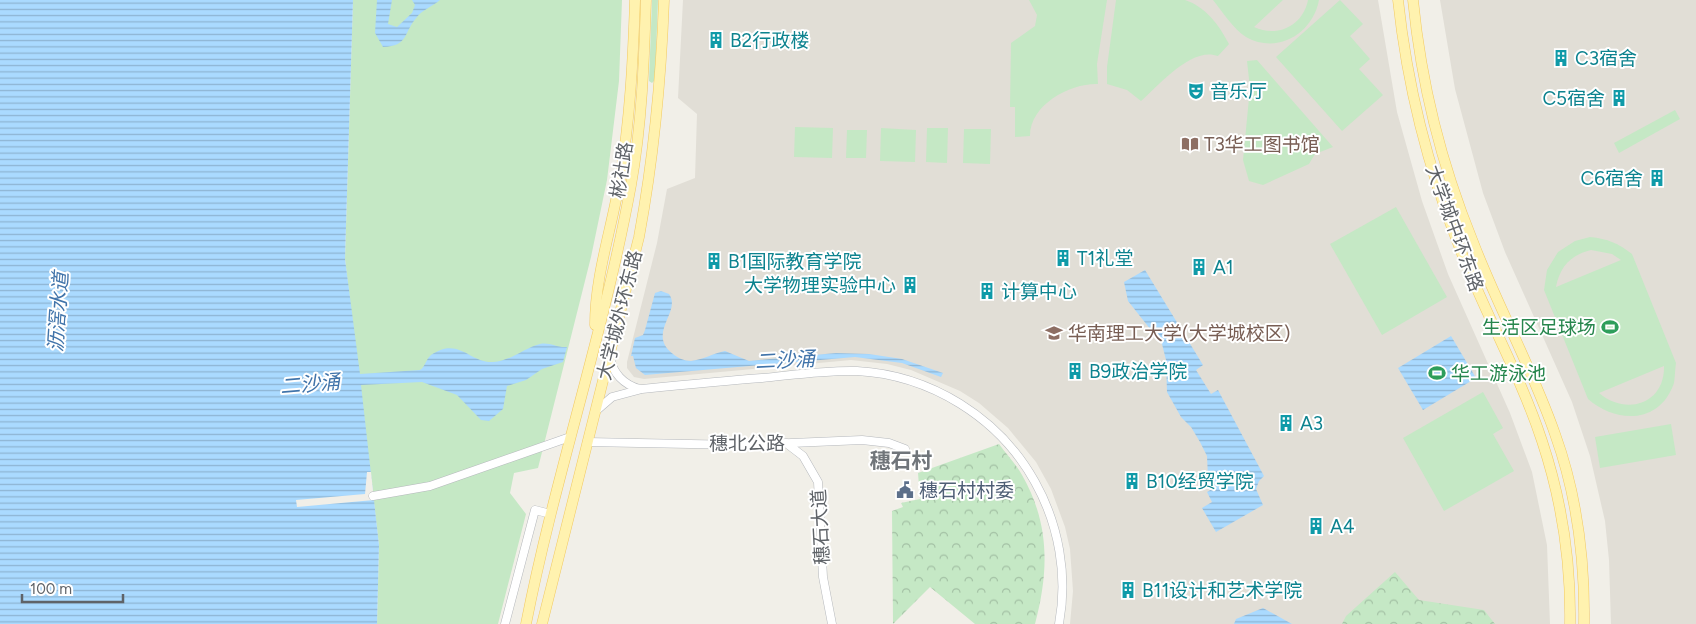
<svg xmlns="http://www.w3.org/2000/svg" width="1696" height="624" viewBox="0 0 1696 624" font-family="Figtree,'Noto Sans SC',sans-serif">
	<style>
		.education { fill: #e1ded6 }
		.green { fill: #c5e8c5; fill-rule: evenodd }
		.forest { fill: url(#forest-crowns) }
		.water { fill: url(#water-rules) }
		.pier { fill: #f1efe8 }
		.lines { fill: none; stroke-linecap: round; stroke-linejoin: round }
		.minor-casing { stroke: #b5b8bc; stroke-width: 9 }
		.major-casing { stroke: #f2c960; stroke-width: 11 }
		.minor { stroke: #fff; stroke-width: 8 }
		.major { stroke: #fff2af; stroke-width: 10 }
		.labels { text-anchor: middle; stroke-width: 4; stroke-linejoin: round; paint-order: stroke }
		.culture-label { font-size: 19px; fill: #0d838f; stroke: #fff; text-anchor: start }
		.education-label { font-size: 19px; fill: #785e54; stroke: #fff; text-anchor: start }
		.street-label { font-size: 19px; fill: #5f6368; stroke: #fff }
		.leisure-label { font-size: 19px; fill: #27864d; stroke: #fff; text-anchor: end }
		.service-label { font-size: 19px; fill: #4e5e75; stroke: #fff; text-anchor: start }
		.water-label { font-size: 20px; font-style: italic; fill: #4174aa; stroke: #fff }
		.quarter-label { font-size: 21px; font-weight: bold; fill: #70757a; stroke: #fff }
	</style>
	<defs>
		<pattern id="forest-crowns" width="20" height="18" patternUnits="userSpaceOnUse" patternTransform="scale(1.25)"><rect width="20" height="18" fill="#c5e8c5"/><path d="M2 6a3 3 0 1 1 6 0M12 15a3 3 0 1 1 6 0" fill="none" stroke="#a3c0a4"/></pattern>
		<pattern id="water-rules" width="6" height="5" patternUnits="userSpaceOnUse" patternTransform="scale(1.25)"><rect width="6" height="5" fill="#aadaff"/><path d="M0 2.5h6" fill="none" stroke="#8eb4d2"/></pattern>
	</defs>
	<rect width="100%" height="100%" fill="#f1efe8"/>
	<!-- education -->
	<g class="education">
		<path d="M 683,0 L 1378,0 L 1397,112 L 1422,201 L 1448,274 L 1510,413 L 1532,472 L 1547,545 L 1550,624 L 1070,624 L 1073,591 L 1070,549 L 1065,527 L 1051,489 L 1036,462 L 1008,428 L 979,403 L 960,391 L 911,370 L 887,364 L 851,360 L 644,379 L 634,377 L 627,368 L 627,362 L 657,243 L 667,189 L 695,178 L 697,114 L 678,98 Z"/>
		<path d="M 1440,0 L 1696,0 L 1696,624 L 1611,624 L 1609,560 L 1605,521 L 1590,456 L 1572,402 L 1505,252 L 1483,193 L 1455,89 Z"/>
	</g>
	<!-- green -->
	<g class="green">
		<path d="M 353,0 L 622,0 L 619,81 L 607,180 L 591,257 L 538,468 L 514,473 L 510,493 L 526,514 L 498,624 L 377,624 L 379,545 L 345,259 Z"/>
		<path d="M 652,0 L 658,0 L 655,80 L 652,83 L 649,81 Z"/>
		<path d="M 1029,0 L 1107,0 L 1097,64 L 1098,84 C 1071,83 1030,104 1030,136 L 1015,137 L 1015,107 L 1010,107 L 1011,43 L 1035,26 L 1037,15 Z"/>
		<path d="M 1116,0 L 1185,0 C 1206,7 1219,25 1229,44 L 1218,56 C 1192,46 1159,85 1141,101 L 1127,90 L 1107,84 L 1107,67 Z"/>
		<path d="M 1213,0 L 1283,0 L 1254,27 C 1277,38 1303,26 1308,0 L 1319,0 C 1313,33 1278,55 1246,37 C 1234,30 1222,11 1213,0 Z"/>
		<path d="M 1340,0 L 1363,24 L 1350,36 L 1370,59 L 1359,69 L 1383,95 L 1342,131 L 1276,57 Z"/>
		<path d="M 1257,60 L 1333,147 L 1315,154 L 1309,164 L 1263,185 L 1249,181 L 1243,160 L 1250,88 L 1247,61 Z"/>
		<path d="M 1675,110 L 1680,119 L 1619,153 L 1614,143 Z"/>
		<path d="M 795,127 L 833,128 L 832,158 L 794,157 Z"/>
		<path d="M 881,128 L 916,130 L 915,162 L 880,161 Z"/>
		<path d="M 927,128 L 948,128 L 947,163 L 926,162 Z"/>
		<path d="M 964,129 L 991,129 L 990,164 L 963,163 Z"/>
		<path d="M 847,130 L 867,130 L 866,158 L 846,158 Z"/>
		<path d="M 1396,207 L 1447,297 L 1382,335 L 1330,244 Z"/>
		<path d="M 1590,237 C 1608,239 1618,243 1632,254 L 1676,363 C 1675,369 1675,377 1674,383 C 1660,424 1617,424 1588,399 L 1544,290 L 1547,270 L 1558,252 L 1575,241 ZM 1591,250 L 1612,254 L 1621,260 L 1556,287 C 1560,266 1571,255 1591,250 ZM 1664,366 C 1665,404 1626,416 1599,393 Z"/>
		<path d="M 1483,392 L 1503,428 L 1493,434 L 1514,471 L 1444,511 L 1403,438 Z"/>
		<path d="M 1671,424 L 1676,455 L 1600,468 L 1595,437 Z"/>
	</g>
	<!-- forest -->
	<g class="forest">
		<path d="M 999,444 C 1006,454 1016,464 1022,475 C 1050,524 1049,571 1035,624 L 975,624 L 930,587 L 893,624 L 892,511 L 903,507 L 901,503 L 920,499 L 918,473 Z"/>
		<path d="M 1395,572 L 1419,600 L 1484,610 L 1495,624 L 1342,624 L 1346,616 Z"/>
	</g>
	<!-- water -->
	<g class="water">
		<path d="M 0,0 L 353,0 L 345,259 L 360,374 L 420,370 C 425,367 426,359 431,355 C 459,336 469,363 493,362 C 511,361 524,348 540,344 C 550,342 557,348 567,347 L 563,362 L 542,369 L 526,380 L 507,386 L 503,409 L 489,421 L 481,420 L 457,395 L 422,382 L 361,385 L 379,545 L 377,624 L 0,624 Z"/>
		<path d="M 377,0 L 392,0 L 388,24 L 397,27 L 412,13 L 415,5 L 412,0 L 440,0 C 433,6 422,10 417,17 C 403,33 409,46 383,47 L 375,33 Z"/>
		<path d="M 1145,270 L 1203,365 L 1196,370 L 1211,394 L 1218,390 L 1264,476 L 1259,481 L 1256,489 L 1263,505 L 1216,532 L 1202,508 L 1212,502 L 1207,492 L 1214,488 L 1208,478 L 1207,456 L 1200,442 L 1191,427 L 1181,417 L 1167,392 L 1166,360 L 1162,344 L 1128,301 L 1124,282 Z"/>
		<path d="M 661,291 L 669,294 C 682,312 646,333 673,354 C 678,358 684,361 691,361 C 702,360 714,353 725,351 L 749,361 L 836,353 L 869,354 L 902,359 L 943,373 L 941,377 L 902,363 L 855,357 L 645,375 L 636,368 L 633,356 L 631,356 L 635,338 L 643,335 L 645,330 L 655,293 Z"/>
		<path d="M 1451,336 L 1476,378 L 1423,410 L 1398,368 Z"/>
		<path d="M 1263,608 L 1292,624 L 1234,624 L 1236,619 Z"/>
	</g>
	<!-- pier -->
	<path class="pier" d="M 367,472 L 371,472 L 374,500 L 297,507 L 296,500 L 365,494 Z"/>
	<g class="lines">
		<!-- minor casing -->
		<g class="minor-casing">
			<g id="minor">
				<path d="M 610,356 C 612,373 624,385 640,389"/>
				<path d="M 597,410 L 612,397 L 642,389 C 682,385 722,381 762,378 C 793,375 825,370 857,371 C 930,375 999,417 1035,482 C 1059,525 1068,576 1059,624"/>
				<path d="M 587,442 L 741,445 L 862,440 L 889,443 L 905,449"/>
				<path d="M 786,443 L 803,456 L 818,482 L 823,577 L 832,624"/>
				<path d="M 373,496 L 430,486 L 570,437"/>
				<path d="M 505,624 L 535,510 L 551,514"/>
			</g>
		</g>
		<!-- major casing -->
		<g class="major-casing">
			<g id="major">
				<path d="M 1398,0 C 1407,84 1428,168 1459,246 C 1484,312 1520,374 1542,441 C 1562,501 1571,561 1570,624"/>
				<path d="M 1413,0 C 1421,82 1442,166 1473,242 C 1498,307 1532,368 1555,434 C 1577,495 1585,559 1584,624"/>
				<path d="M 595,325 C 595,275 612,228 620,179 C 630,120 633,60 635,0"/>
				<path d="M 526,624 C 555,476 604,333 631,185 C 642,124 644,62 646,0"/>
				<path d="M 542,624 L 639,237 C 654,156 661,83 664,0"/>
			</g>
		</g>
		<!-- minor -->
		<use href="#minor" class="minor"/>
		<!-- major -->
		<use href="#major" class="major"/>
	</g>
	<!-- icons -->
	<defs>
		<g id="building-bare" transform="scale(1.35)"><path d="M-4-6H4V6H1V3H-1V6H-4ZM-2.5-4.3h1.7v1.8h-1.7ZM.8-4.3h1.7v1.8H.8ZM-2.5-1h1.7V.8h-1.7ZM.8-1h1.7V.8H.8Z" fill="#0f9aa8" stroke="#fff" stroke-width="2.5" paint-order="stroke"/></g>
		<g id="theatre-bare" transform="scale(1.35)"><path d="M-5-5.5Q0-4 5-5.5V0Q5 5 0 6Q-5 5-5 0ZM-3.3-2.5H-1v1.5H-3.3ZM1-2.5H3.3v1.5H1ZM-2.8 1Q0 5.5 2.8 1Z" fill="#0f9aa8" stroke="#fff" stroke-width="2.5" paint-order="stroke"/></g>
		<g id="library-bare" transform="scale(1.35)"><path d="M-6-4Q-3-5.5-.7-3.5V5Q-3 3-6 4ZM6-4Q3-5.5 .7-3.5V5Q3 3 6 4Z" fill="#8d6e63" stroke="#fff" stroke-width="2.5" paint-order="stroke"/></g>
		<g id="stadium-bare" transform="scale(1.35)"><path d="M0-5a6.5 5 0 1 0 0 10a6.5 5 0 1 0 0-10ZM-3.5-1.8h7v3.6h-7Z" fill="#2e9e5b" stroke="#fff" stroke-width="2.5" paint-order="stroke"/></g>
		<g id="university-bare" transform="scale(1.35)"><path d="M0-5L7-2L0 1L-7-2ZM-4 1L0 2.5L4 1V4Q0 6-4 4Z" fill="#8d6e63" stroke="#fff" stroke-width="2.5" paint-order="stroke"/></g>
		<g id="civic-bare" transform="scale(1.35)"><path d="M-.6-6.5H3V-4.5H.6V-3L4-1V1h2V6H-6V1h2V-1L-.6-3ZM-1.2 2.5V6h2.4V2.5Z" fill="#5c6f8a" stroke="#fff" stroke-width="2.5" paint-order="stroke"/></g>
	</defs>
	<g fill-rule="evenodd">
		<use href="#building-bare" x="716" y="40"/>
		<use href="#building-bare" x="1561" y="58"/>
		<use href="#theatre-bare" x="1196" y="91"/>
		<use href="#building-bare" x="1619" y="98"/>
		<use href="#library-bare" x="1190" y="144"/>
		<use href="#building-bare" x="1657" y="178"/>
		<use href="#building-bare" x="1063" y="258"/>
		<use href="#building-bare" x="714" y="261"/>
		<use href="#building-bare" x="1199" y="267"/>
		<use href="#building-bare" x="910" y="285"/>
		<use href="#building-bare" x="987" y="291"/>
		<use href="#stadium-bare" x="1610" y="327"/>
		<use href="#university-bare" x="1054" y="333"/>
		<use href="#building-bare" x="1075" y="371"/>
		<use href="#stadium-bare" x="1437" y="373"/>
		<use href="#building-bare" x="1286" y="423"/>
		<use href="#building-bare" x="1132" y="481"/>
		<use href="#civic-bare" x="905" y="490"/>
		<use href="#building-bare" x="1316" y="526"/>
		<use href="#building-bare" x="1128" y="590"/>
	</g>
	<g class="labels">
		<!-- culture labels -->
		<g class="culture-label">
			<text x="730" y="47">B2行政楼</text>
			<text x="1575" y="65">C3宿舍</text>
			<text x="1210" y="98">音乐厅</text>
			<text x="1605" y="105" text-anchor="end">C5宿舍</text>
			<text x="1643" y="185" text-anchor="end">C6宿舍</text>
			<text x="1077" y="265">T1礼堂</text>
			<text x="728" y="268">B1国际教育学院</text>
			<text x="1213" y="274">A1</text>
			<text x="896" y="292" text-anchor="end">大学物理实验中心</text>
			<text x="1001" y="298">计算中心</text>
			<text x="1089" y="378">B9政治学院</text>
			<text x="1300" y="430">A3</text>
			<text x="1146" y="488">B10经贸学院</text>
			<text x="1330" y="533">A4</text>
			<text x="1142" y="597">B11设计和艺术学院</text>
		</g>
		<!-- education labels -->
		<g class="education-label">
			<text x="1204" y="151">T3华工图书馆</text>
			<text x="1068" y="340">华南理工大学(大学城校区)</text>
		</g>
		<!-- street labels -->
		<g class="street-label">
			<text transform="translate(621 170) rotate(-81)" y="7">彬社路</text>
			<text transform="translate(1455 228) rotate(70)" y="7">大学城中环东路</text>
			<text transform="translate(619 315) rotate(-76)" y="7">大学城外环东路</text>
			<text x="747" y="450">穗北公路</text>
			<text transform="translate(820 527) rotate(-93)" y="7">穗石大道</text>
		</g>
		<!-- leisure labels -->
		<g class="leisure-label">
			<text x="1596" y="334">生活区足球场</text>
			<text x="1451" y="380" text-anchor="start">华工游泳池</text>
		</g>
		<!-- service labels -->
		<g class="service-label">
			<text x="919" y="497">穗石村村委</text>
		</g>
		<!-- water labels -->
		<g class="water-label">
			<text transform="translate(58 312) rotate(-86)" y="7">沥滘水道</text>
			<text transform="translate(785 360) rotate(-3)" y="7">二沙涌</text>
			<text transform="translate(310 384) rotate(-5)" y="7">二沙涌</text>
		</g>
		<!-- quarter labels -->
		<g class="quarter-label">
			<text x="901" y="468">穗石村</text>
		</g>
	</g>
	<!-- scale -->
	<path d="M22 594v8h101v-8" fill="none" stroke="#5f6368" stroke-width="2.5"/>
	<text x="30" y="594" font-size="15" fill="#5f6368" stroke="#ffffff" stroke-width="4" paint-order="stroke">100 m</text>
</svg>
